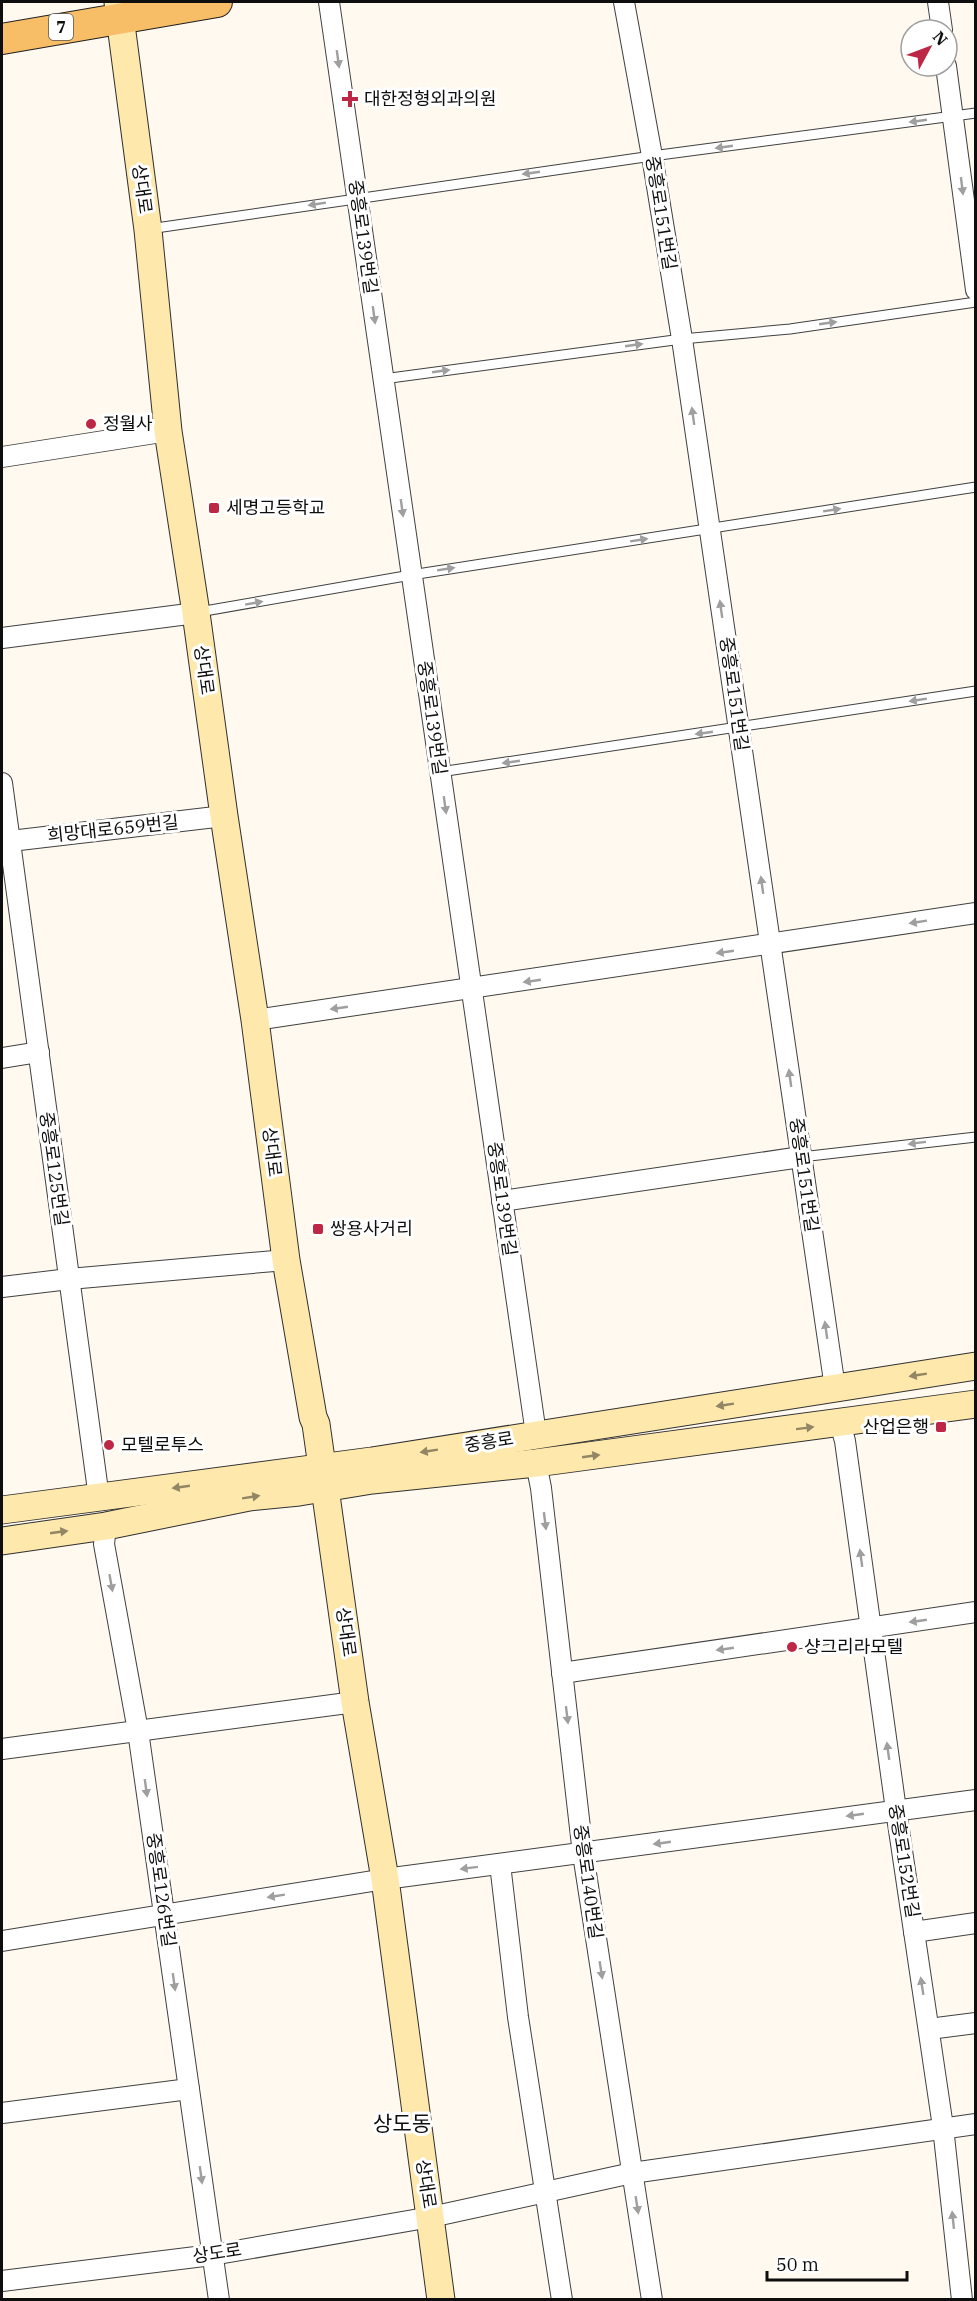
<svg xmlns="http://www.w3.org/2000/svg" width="977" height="2301" viewBox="0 0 977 2301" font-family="'IBM Plex Serif','Noto Sans KR',serif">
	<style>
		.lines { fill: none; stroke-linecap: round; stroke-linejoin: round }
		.service-casing { stroke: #414141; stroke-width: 11 }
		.minor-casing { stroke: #414141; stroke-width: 22 }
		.secondary-casing { stroke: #303030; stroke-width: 29 }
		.primary-casing { stroke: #1f1f1f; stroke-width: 32 }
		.service { stroke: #fff; stroke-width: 9 }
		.minor { stroke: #fff; stroke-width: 20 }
		.secondary { stroke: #fee8ab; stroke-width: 27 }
		.primary { stroke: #f7be67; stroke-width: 30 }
		.oneway { fill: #9f9f9f }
		.oneway2 { fill: #928664 }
		.poi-dot { fill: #bd2745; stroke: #fff; stroke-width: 2 }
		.labels { text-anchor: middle; stroke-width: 6; stroke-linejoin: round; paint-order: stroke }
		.shield { fill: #fff; stroke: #565656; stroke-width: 1.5 }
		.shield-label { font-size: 16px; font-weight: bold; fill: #0e0e0e }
		.poi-label { font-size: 18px; fill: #0e0e0e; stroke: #fff; text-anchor: start }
		.street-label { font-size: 18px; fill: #0e0e0e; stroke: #fff }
		.quarter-label { font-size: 21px; fill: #0e0e0e; stroke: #fff }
	</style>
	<rect width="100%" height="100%" fill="#fff9ef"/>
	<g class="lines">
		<!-- service casing -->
		<g class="service-casing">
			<g id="service">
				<path d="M 149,229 L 652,156 L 976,113"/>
				<path d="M 383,379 L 682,339 L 790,329 L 976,302"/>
				<path d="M 199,612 L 411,575 L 976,487"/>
				<path d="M 440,772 L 976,691"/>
				<path d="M 801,1157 L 976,1137"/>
			</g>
		</g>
		<!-- minor casing -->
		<g class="minor-casing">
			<g id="minor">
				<path d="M 329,2 L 536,1434"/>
				<path d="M 624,2 L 652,156 L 682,339 L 835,1388"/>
				<path d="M 938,2 L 942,30"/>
				<path d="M 946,66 L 976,290"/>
				<path d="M 2,457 L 168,431"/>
				<path d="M 2,638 L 196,613"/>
				<path d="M 2,783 L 99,1498"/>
				<path d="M 2,842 L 224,816"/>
				<path d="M 255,1020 L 976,913"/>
				<path d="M 2,1058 L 39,1052"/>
				<path d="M 502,1201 L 801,1157"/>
				<path d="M 2,1287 L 69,1279 L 286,1260"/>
				<path d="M 840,1423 L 845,1441 L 896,1810 L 943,2127 L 962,2300"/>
				<path d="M 536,1463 L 541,1488 L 583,1854 L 652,2300"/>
				<path d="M 106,1526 L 104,1544 L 138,1731 L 219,2300"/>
				<path d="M 562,1673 L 976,1612"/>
				<path d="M 2,1749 L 355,1702"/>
				<path d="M 500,1864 L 518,2017 L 562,2300"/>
				<path d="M 914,1932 L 976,1923"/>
				<path d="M 2,1941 L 385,1879 L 976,1800"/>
				<path d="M 929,2029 L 976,2023"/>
				<path d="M 2,2113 L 189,2089"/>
				<path d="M 2,2281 L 212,2255 L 431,2217 L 632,2173 L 976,2124"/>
			</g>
		</g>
		<!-- secondary casing -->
		<g class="secondary-casing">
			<g id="secondary">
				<path d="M 118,2 L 148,230 L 168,431 L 196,613 L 224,816 L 255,1020 L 286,1260 L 313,1417 L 316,1424 L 355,1702 L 385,1879 L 441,2300"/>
				<path d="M 2,1510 L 372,1461 L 976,1366"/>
				<path d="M 2,1541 L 106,1526 L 249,1497 L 299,1492 L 372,1480 L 536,1463 L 976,1404"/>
			</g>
		</g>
		<!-- primary casing -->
		<g class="primary-casing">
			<path id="primary" d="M 2,39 L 217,2"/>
		</g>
		<!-- service -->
		<use href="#service" class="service"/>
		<!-- minor -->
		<use href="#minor" class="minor"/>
		<!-- secondary -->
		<use href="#secondary" class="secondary"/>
		<!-- primary -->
		<use href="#primary" class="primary"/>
	</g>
	<!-- one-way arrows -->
	<defs><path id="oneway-solid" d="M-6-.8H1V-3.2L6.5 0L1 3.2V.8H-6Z" transform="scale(1.5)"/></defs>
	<g class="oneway">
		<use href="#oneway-solid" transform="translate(338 59) rotate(82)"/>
		<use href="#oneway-solid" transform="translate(918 121) rotate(172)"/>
		<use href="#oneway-solid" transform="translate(724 147) rotate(172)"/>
		<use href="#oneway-solid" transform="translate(531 173) rotate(172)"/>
		<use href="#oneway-solid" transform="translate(962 186) rotate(83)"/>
		<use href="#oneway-solid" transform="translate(317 204) rotate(171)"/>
		<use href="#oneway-solid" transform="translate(374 315) rotate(82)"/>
		<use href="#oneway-solid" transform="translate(828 323) rotate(-8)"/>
		<use href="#oneway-solid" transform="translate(634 345) rotate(-8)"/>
		<use href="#oneway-solid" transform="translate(441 371) rotate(-8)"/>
		<use href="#oneway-solid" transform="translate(693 416) rotate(-98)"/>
		<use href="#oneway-solid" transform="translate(402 508) rotate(82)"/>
		<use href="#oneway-solid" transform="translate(832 510) rotate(-9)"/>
		<use href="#oneway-solid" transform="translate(639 540) rotate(-9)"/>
		<use href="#oneway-solid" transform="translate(446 569) rotate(-9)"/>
		<use href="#oneway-solid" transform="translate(254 603) rotate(-10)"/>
		<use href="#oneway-solid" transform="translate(721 609) rotate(-98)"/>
		<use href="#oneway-solid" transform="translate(918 700) rotate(171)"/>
		<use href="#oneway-solid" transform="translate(704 733) rotate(172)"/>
		<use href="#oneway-solid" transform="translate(511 762) rotate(172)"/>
		<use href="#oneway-solid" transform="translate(445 805) rotate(82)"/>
		<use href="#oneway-solid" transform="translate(762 885) rotate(-98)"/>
		<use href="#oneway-solid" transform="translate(918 922) rotate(171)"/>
		<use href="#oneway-solid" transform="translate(725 952) rotate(172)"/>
		<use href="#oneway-solid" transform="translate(532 981) rotate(172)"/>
		<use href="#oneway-solid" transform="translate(339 1008) rotate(172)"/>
		<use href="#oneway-solid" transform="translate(790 1078) rotate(-98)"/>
		<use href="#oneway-solid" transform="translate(917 1143) rotate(173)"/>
		<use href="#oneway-solid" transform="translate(826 1330) rotate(-98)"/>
		<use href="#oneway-solid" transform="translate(545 1521) rotate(83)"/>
		<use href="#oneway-solid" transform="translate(861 1558) rotate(-98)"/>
		<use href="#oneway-solid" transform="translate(111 1583) rotate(80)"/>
		<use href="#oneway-solid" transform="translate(918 1621) rotate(172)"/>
		<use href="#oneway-solid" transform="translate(725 1649) rotate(172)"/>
		<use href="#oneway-solid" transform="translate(567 1715) rotate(83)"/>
		<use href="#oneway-solid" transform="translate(888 1751) rotate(-98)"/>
		<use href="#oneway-solid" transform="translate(146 1788) rotate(82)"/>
		<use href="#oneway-solid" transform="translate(855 1815) rotate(172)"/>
		<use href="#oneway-solid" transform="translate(662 1843) rotate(172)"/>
		<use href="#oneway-solid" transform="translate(469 1868) rotate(173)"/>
		<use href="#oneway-solid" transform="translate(276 1896) rotate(171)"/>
		<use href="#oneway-solid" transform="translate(601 1970) rotate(81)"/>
		<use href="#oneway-solid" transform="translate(174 1982) rotate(82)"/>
		<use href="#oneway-solid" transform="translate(922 1986) rotate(-99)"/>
		<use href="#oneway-solid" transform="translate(201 2175) rotate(82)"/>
		<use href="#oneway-solid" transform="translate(637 2205) rotate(81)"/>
		<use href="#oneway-solid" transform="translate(953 2220) rotate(-96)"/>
	</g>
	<g class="oneway2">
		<use href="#oneway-solid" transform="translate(918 1375) rotate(171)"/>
		<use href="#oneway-solid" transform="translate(725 1405) rotate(171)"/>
		<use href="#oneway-solid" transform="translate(805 1428) rotate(-7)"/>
		<use href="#oneway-solid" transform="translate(429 1451) rotate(171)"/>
		<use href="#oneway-solid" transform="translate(591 1456) rotate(-8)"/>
		<use href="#oneway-solid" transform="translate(181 1487) rotate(172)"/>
		<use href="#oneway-solid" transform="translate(251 1497) rotate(-9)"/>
		<use href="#oneway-solid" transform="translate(59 1532) rotate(-8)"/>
	</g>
	<!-- markers -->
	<g class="poi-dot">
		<path d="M347 90h6v6h6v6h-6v6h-6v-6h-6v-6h6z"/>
		<circle cx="91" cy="424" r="6"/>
		<rect x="208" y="502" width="12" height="12" rx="3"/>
		<rect x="312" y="1223" width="12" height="12" rx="3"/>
		<rect x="935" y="1421" width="12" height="12" rx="3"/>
		<circle cx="109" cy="1445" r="6"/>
		<circle cx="792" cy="1647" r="6"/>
	</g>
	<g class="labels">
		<!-- shield labels -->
		<rect class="shield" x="49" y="14" width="24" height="26" rx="4.5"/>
		<g class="shield-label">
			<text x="61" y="33">7</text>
		</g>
		<!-- poi labels -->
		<g class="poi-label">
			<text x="364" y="105">대한정형외과의원</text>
			<text x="103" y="430">정월사</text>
			<text x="226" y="514">세명고등학교</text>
			<text x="330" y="1235">쌍용사거리</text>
			<text x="929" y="1433" text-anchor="end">산업은행</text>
			<text x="121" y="1451">모텔로투스</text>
			<text x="804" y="1653">샹그리라모텔</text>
		</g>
		<!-- street labels -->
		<g class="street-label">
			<text transform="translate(142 189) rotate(82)" y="6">상대로</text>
			<text transform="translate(661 213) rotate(81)" y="6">중흥로151번길</text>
			<text transform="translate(363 237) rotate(82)" y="6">중흥로139번길</text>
			<text transform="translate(204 670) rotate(82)" y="6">상대로</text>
			<text transform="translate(734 694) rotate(82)" y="6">중흥로151번길</text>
			<text transform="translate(432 718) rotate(82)" y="6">중흥로139번길</text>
			<text transform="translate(113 829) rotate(-6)" y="6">희망대로659번길</text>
			<text transform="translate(272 1152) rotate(83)" y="6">상대로</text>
			<text transform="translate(54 1169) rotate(82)" y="6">중흥로125번길</text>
			<text transform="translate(804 1175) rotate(82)" y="6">중흥로151번길</text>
			<text transform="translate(502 1199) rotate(82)" y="6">중흥로139번길</text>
			<text transform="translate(489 1442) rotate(-9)" y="6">중흥로</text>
			<text transform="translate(346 1632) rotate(82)" y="6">상대로</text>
			<text transform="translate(904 1861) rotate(81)" y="6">중흥로152번길</text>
			<text transform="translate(588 1882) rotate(82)" y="6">중흥로140번길</text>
			<text transform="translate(161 1890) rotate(82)" y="6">중흥로126번길</text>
			<text transform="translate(426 2184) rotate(81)" y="6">상대로</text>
			<text transform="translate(217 2253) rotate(-9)" y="6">상도로</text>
		</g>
		<!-- quarter labels -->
		<g class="quarter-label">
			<text x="402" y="2131">상도동</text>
		</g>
	</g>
	<!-- border -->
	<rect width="977" height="2301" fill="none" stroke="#0e0e0e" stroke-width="6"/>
	<!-- north arrow -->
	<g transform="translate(929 48) rotate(49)"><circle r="28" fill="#ffffff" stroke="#9f9f9f" stroke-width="1.5"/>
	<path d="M0-4.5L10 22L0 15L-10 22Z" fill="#bd2745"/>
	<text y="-9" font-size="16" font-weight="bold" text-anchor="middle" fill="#0e0e0e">N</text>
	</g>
	<!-- scale -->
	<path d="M767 2271v9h140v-9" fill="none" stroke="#0e0e0e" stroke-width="3"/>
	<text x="776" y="2271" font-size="18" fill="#0e0e0e" stroke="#ffffff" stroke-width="4.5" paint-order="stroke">50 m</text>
</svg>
